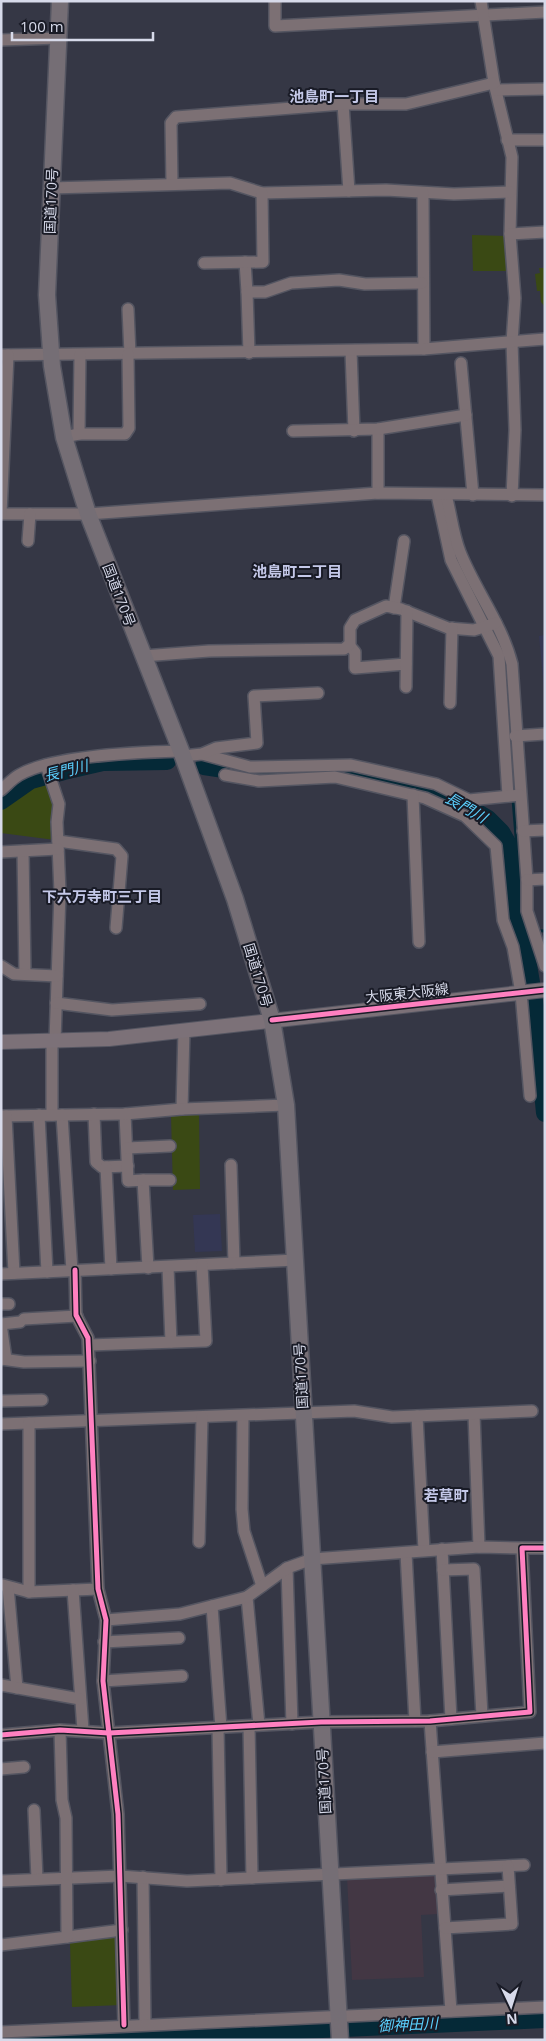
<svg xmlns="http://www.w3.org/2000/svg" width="546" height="2041" viewBox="0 0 546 2041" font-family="'Open Sans','Noto Sans JP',sans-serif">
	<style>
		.built { fill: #343754 }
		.medical { fill: #433744 }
		.green { fill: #3a4914 }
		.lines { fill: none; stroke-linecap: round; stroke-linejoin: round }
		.stream { stroke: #052937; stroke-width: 3 }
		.river { stroke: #052937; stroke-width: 18 }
		.minor-casing { stroke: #545561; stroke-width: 14 }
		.major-casing { stroke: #545561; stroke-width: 16 }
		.highway-casing { stroke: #545561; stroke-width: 19 }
		.minor { stroke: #7c7074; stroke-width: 11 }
		.major { stroke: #7c7178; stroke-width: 14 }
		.highway { stroke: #756e75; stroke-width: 16 }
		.cycleway-casing { stroke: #191b26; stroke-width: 8 }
		.cycleway { stroke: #ff80c0; stroke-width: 5 }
		.labels { text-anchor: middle; stroke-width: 4; stroke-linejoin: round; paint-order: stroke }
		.street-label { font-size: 14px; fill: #d7daea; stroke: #191b26 }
		.neighbourhood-label { font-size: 15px; font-weight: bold; fill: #c4c8e8; stroke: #191b26 }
		.water-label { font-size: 15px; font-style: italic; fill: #5bd0fe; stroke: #191b26 }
	</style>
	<rect width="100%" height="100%" fill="#353745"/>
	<!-- built -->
	<g class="built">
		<path d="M 545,635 L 545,699 L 539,636 Z"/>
		<path d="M 220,1214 L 222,1251 L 195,1252 L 193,1215 Z"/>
	</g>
	<!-- medical -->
	<path class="medical" d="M 436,1872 L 438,1914 L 421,1915 L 424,1977 L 352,1980 L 347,1876 Z"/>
	<!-- green -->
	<g class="green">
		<path d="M 472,235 L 506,236 L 506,271 L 473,271 Z"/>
		<path d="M 539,268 L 545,268 L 545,307 L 541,302 L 540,291 L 537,291 L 535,274 L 540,273 Z"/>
		<path d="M 48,780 L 54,801 L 55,840 L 1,833 L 1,809 L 40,782 Z"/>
		<path d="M 199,1114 L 200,1189 L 173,1190 L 171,1115 Z"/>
		<path d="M 120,1937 L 121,2005 L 72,2007 L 70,1942 Z"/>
	</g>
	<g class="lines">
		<!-- stream -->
		<g class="stream">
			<path d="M 513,853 L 517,849 L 513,799"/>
			<path d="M 522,930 L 545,931"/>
		</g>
		<!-- river -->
		<g class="river">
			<path d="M 204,766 L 257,774 L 340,770 L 393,781 L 433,790 L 459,802 L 488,819 L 501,832 L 513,853 L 514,915 L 522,930 L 535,1006 L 545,1113"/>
			<path d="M 1,801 L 31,780 L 64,771 L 103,762 L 167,761"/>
			<path d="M 1,2039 L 210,2034 L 545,2019"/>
		</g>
		<!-- minor casing -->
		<g class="minor-casing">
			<g id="minor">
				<path d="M 275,1 L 275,26 L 545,12"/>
				<path d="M 481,1 L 494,83 L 512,157 L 510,234 L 515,298 L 512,342 L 515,430 L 512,496"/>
				<path d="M 1,40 L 58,38"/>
				<path d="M 496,90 L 545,89"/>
				<path d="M 343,104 L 349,191"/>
				<path d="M 507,140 L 545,140"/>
				<path d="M 172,183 L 171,123 L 176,117 L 343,104 L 406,104 L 494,83"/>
				<path d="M 51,188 L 230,183 L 262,193 L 386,190 L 454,194 L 510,192"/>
				<path d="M 423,193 L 424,349"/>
				<path d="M 510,234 L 545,232"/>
				<path d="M 245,262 L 247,292"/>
				<path d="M 204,263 L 263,262 L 262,193"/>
				<path d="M 128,309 L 130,354"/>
				<path d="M 351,351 L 354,431"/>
				<path d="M 249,353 L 247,292 L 265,292 L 291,283 L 339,280 L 365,284 L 422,283"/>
				<path d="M 1,355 L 424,349 L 545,339"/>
				<path d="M 461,363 L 473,495"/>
				<path d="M 378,429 L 378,493"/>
				<path d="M 293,431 L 378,429 L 466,415"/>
				<path d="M 79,434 L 80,355"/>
				<path d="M 64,437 L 79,434 L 125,434 L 129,428 L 128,354"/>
				<path d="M 437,495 L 451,560 L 499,656 L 508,796"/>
				<path d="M 446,495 C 451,514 453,534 460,552 C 475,590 502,624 512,664 L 527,880 L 527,911 L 545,966"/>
				<path d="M 1,514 L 88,514 L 378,493 L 545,495"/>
				<path d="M 1,514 L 8,355"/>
				<path d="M 28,541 L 30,514"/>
				<path d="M 394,608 L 404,541"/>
				<path d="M 349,645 L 355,652 L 355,668 L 406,664"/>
				<path d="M 143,656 L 209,651 L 344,649 L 350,644 L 350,628 L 355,620 L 386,606 L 401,609 L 448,628 L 474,630 L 496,623"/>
				<path d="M 406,687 L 407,611"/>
				<path d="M 450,703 L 452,628"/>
				<path d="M 515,736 L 545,734"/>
				<path d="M 202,754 L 250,767 L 351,765 L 436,784 L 469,800 L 520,795"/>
				<path d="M 183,756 L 202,754 L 216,748 L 257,743 L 254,696 L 318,693"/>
				<path d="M 46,765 L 59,804 L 57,822 L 60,892 L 55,1041"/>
				<path d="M 225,775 L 259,781 L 335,777 L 425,798 L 465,816 L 496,846 L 503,920 L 513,947 L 521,993 L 530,1096"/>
				<path d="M 1,790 C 7,785 12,779 19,775 C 53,755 140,752 181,751"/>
				<path d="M 413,795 L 419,942"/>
				<path d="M 523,831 L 545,830"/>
				<path d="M 58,841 L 116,849 L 122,856 L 116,928"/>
				<path d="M 23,851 L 25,974"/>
				<path d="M 1,852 L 58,849"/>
				<path d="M 527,880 L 545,879"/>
				<path d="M 1,966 L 14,974 L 57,976"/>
				<path d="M 56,1003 L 112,1010 L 200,1004"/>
				<path d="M 182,1109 L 184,1030"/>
				<path d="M 94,1114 L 96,1162 L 102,1167 L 128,1166"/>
				<path d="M 125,1114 L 128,1181 L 143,1180 L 148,1268"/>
				<path d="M 39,1115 L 47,1272"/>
				<path d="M 52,1115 L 52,1042"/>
				<path d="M 62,1115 L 72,1271"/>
				<path d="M 1,1116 L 125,1114 L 182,1109 L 286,1105"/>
				<path d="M 6,1116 L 14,1273"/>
				<path d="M 127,1148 L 170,1146"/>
				<path d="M 231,1165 L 234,1263"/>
				<path d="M 106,1167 L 111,1269"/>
				<path d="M 143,1180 L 170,1180"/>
				<path d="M 168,1267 L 171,1342"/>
				<path d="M 75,1270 L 76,1315 L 88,1338 L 98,1589 L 106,1620 L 103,1681 L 118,1814 L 124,2025"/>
				<path d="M 1,1274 L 296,1260"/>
				<path d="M 1,1304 L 9,1304"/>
				<path d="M 24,1319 L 77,1316"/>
				<path d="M 89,1345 L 206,1341 L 202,1265"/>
				<path d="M 1,1359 L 24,1362 L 90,1361"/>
				<path d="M 6,1359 L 1,1324 L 20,1322"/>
				<path d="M 1,1401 L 42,1400"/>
				<path d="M 474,1414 L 479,1547"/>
				<path d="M 243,1416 L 242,1509 L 244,1531 L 262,1586"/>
				<path d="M 417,1416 L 424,1550"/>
				<path d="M 1,1424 L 354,1411 L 392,1417 L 532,1411"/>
				<path d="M 199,1542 L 202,1417"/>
				<path d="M 442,1549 L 451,1719"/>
				<path d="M 406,1553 L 415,1721"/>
				<path d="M 287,1568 L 292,1724"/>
				<path d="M 443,1570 L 474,1569 L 482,1716"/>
				<path d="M 3,1585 L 29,1592 L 98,1589"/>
				<path d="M 8,1587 L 17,1688"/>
				<path d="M 73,1590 L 83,1730"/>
				<path d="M 29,1592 L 29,1423"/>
				<path d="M 247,1597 L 259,1725"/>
				<path d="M 212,1606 L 221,1728"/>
				<path d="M 106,1620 L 180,1614 L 247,1597 L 287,1568 L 312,1559 L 479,1547 L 522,1548"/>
				<path d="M 104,1642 L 179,1638"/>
				<path d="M 103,1681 L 182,1676"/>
				<path d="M 1,1685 L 80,1699"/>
				<path d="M 430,1721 L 451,2011"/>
				<path d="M 249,1726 L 252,1878"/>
				<path d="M 218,1728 L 221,1880"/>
				<path d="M 1,1735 L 60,1730 L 109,1733 L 321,1722 L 430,1721 L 530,1712 L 522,1548 L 545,1548"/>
				<path d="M 432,1752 L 545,1743"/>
				<path d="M 1,1769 L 24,1767"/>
				<path d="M 34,1810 L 37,1879"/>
				<path d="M 143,1877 L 145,2024"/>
				<path d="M 1,1881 L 120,1876 L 187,1881 L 524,1865"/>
				<path d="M 441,1890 L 509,1886"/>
				<path d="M 445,1928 L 512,1924 L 508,1866"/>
				<path d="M 67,1937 L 122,1930"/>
				<path d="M 1,1945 L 67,1937 L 66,1818 L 62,1800 L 60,1730"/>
				<path d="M 1,2032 L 545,2007"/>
			</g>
		</g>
		<!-- major casing -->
		<g class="major-casing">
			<path id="major" d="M 1,1042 L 109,1039 L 545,990"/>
		</g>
		<!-- highway casing -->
		<g class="highway-casing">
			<path id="highway" d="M 60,1 L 47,295 L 52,366 L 64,437 L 88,514 L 181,751 L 235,899 L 272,1020 L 286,1105 L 340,2040"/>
		</g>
		<!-- minor -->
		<use href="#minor" class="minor"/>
		<!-- major -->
		<use href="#major" class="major"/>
		<!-- highway -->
		<use href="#highway" class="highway"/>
		<!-- cycleway casing -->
		<g class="cycleway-casing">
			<g id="cycleway">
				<path d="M 272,1020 L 545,990"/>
				<path d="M 75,1270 L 76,1315 L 88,1338 L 98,1589 L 106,1620 L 103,1681 L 118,1814 L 124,2025"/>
				<path d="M 1,1735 L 60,1730 L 109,1733 L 321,1722 L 430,1721 L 530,1712 L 522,1548 L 545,1548"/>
			</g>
		</g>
		<!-- cycleway -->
		<use href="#cycleway" class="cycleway"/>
	</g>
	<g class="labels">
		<!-- street labels -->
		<g class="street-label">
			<text transform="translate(51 201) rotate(-88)" y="5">国道170号</text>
			<text transform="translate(119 595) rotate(69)" y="5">国道170号</text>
			<text transform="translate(258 975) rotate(73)" y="5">国道170号</text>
			<text transform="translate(407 993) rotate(-6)" y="5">大阪東大阪線</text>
			<text transform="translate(301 1376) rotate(-93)" y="5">国道170号</text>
			<text transform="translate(324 1781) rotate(-93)" y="5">国道170号</text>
		</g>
		<!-- neighbourhood labels -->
		<g class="neighbourhood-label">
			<text x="334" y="102">池島町一丁目</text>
			<text x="297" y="577">池島町二丁目</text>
			<text x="102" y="902">下六万寺町三丁目</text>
			<text x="446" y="1501">若草町</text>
		</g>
		<!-- water labels -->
		<g class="water-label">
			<text transform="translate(66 771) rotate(-14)" y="5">長門川</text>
			<text transform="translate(466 808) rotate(30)" y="5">長門川</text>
			<text transform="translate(408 2025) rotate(-3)" y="5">御神田川</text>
		</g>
	</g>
	<!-- border -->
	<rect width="546" height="2041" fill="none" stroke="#d7daea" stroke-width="5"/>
	<!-- north arrow -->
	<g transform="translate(511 2006) rotate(176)" stroke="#191b26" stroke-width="4" paint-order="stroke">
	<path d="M0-4L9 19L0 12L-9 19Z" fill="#d7daea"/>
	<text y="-8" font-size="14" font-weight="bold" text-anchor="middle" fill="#d7daea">N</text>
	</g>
	<!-- scale -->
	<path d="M12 32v8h141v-8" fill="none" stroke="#d7daea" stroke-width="2.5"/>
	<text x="20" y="32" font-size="15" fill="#d7daea" stroke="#191b26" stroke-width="4" paint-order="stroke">100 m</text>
</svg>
